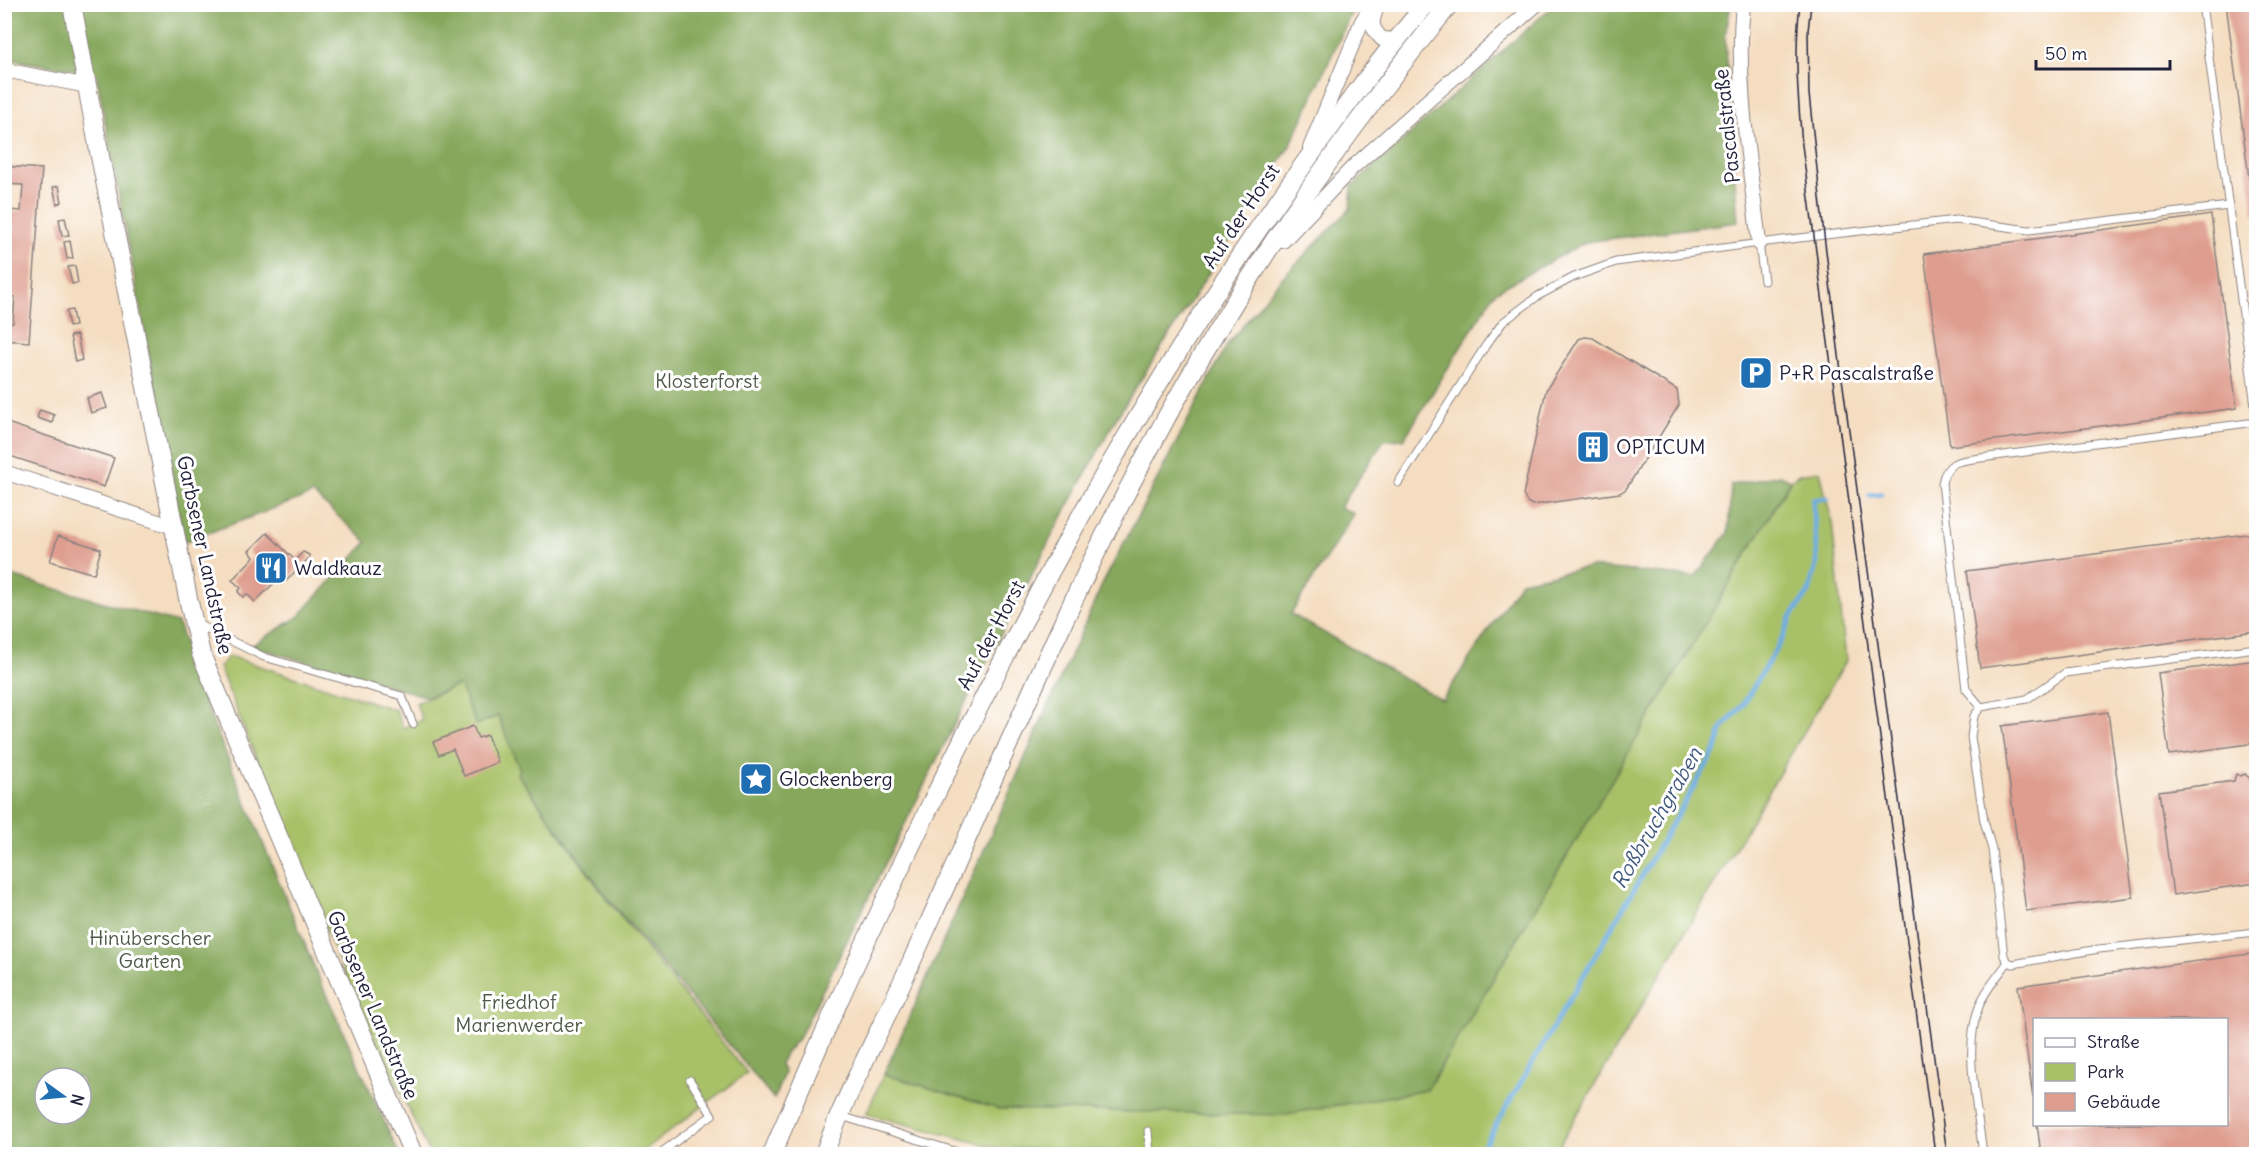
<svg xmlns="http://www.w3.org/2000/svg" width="2261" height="1159" viewBox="0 0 2261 1159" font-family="Delius,sans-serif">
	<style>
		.green { fill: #a8c167; stroke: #657251; stroke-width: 1.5 }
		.forest { fill: #86a75c; stroke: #54644c; stroke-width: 1.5; fill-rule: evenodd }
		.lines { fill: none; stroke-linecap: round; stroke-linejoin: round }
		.stream { stroke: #6faee2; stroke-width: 5 }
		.building { fill: #de9d8e }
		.service-casing { stroke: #8b807e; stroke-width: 9 }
		.minor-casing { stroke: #8b807e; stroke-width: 16 }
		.tertiary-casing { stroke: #8b807e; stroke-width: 20 }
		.service { stroke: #fff; stroke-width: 7 }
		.minor { stroke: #fff; stroke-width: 14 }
		.tertiary { stroke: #fff; stroke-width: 18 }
		.tram { stroke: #22223b; stroke-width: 1.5 }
		.labels { text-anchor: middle; stroke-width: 6; stroke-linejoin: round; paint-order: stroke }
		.street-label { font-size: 20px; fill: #22223b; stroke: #fff }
		.poi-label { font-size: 20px; fill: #22223b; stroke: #fff; text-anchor: start }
		.park-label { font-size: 20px; fill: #515a4a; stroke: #fff }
		.water-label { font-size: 21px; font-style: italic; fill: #415a7e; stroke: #fff }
	</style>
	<rect width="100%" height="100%" fill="#fff"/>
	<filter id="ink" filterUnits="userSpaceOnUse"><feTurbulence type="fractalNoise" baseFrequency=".0167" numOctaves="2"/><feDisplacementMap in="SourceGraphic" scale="12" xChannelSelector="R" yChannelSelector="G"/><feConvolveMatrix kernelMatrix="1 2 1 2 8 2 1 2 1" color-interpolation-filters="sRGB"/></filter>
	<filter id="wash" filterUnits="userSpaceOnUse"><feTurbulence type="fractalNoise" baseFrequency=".008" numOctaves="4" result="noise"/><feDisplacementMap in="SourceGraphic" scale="24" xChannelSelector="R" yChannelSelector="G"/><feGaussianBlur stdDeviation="1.35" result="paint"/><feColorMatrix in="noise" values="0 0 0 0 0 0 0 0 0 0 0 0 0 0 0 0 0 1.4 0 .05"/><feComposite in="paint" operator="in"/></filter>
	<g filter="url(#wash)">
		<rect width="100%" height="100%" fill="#f4ddc0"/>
		<!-- green -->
		<g class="green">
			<path d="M 1820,471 L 1832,522 L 1846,661 L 1554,1154 L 1253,1154 L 998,1148 L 866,1114 L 884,1074 L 999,1109 L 1427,1090 L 1791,480 L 1799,474 Z"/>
			<path d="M 229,656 L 396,710 L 403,728 L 422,720 L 416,703 L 459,685 L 498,716 L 520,770 L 517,773 L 606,898 L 747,1073 L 639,1154 L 430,1154 L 347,981 L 219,667 Z"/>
		</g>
		<!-- forest -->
		<g class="forest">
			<path d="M 4,5 L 1355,5 L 1290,146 L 1117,417 L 1054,532 L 954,725 L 800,1036 L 785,1054 L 780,1064 L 784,1073 L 774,1099 L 606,896 L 517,773 L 520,770 L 498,716 L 476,725 L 459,685 L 428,697 L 251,646 L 298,617 L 367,542 L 313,494 L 184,542 L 96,73 L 5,59 Z"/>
			<path d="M 1554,5 L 1731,5 L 1725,36 L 1738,222 L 1586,242 L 1495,292 L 1404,439 L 1384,440 L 1340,507 L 1354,514 L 1291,614 L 1442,700 L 1521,581 L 1590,567 L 1695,577 L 1728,533 L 1731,485 L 1780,475 L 1791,480 L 1427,1090 L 1281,1115 L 998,1109 L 884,1074 L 1102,585 L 1227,345 L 1280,280 L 1350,209 L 1352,186 Z"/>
			<path d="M 4,574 L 178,623 L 200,691 L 321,983 L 399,1154 L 5,1154 ZM 45,1078 L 81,1078 L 81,1114 L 45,1114 Z"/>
		</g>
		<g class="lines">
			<!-- stream -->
			<g class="stream">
				<path d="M 1870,495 L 1881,494"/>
				<path d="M 1479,1154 L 1716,749 L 1723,727 L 1743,705 L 1783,637 L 1791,617 L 1809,592 L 1817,561 L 1813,500 L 1827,498"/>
			</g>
		</g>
		<g id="blocks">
			<!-- building -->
			<g class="building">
				<path d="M 2226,4 L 2256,4 L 2256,214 L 2254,215 Z"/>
				<path d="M 4,130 L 11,134 L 8,139 L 4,137 Z"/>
				<path d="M 4,166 L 42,169 L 29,342 L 4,340 L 4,322 L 13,323 L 15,297 L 4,296 L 9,210 L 21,211 L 23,185 L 4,184 Z"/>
				<path d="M 59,186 L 62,202 L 57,204 L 53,187 Z"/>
				<path d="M 2211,215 L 2237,408 L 1950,446 L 1924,254 Z"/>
				<path d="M 65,218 L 69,235 L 62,236 L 59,219 Z"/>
				<path d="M 70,241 L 73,258 L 67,259 L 64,242 Z"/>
				<path d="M 75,266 L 78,283 L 72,284 L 68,267 Z"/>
				<path d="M 72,310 L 75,326 L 69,327 L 66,311 Z"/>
				<path d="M 77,335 L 82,360 L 75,362 L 70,336 Z"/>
				<path d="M 1585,337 L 1593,338 L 1677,390 L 1679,405 L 1626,489 L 1620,493 L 1532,505 L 1527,502 L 1523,495 L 1546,390 L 1579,339 Z"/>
				<path d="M 102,393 L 107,408 L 91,413 L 87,398 Z"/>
				<path d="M 40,410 L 54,415 L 52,423 L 37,418 Z"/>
				<path d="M 4,422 L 114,458 L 104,487 L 4,454 Z"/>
				<path d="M 267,533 L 295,560 L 303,552 L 309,555 L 309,558 L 286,581 L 281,576 L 255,602 L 247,594 L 243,597 L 238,592 L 241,588 L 232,580 L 254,557 L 249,551 Z"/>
				<path d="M 2253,533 L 2256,556 L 2256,631 L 1980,668 L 1967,571 Z"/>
				<path d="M 58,536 L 101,549 L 94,574 L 50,561 Z"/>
				<path d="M 2256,660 L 2256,743 L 2169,755 L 2158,673 Z"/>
				<path d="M 2108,712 L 2133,897 L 2026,911 L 2002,726 Z"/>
				<path d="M 473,726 L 478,738 L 487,735 L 498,762 L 464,776 L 453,749 L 439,755 L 433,742 Z"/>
				<path d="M 2236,774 L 2241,776 L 2245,774 L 2250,779 L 2256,779 L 2256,883 L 2173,895 L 2159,791 L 2234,781 Z"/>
				<path d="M 2256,953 L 2256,1154 L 2041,1154 L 2037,1124 L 2226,1124 L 2226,1020 L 2034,1020 L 2033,1098 L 2018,986 Z"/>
			</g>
		</g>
	</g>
	<g filter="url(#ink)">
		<use href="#blocks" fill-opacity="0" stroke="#8b807e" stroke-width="1.5"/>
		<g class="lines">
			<!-- service casing -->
			<g class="service-casing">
				<g id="service">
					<path d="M 2202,4 L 2256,413"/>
					<path d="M 1759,243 L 1764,281"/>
					<path d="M 1398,483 L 1486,345 L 1503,322 L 1538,296 L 1574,277 L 1616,262 L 1791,239 L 1956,220 L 2029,230 L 2229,206"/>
					<path d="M 197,624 L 264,657 L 402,696 L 413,724"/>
					<path d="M 2256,648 L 2065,673 L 2027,699 L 1981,707 L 1974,716 L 1971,737 L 1984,821 L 1992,849 L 2004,956 L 2008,962 L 2013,964 L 2099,949 L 2256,932"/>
					<path d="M 1981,707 L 1966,689 L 1942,483 C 1947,457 1965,461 1988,457 L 2256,422"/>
					<path d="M 841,1116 L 964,1154"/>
					<path d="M 1148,1131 L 1150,1154"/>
					<path d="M 659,1154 L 712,1115 L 690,1080"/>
					<path d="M 1983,1154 C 1978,1109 1962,1047 1980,1004 C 1986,989 1999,975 2008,962"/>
				</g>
			</g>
			<!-- minor casing -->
			<g class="minor-casing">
				<g id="minor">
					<path d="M 1743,4 C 1735,84 1750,164 1759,243"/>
					<path d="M 1377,6 C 1372,22 1369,26 1382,39 L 1397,40"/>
					<path d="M 4,70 L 88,86"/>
					<path d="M 1310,148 L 1362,21 L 1373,4"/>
					<path d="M 1283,241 L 1353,167 L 1537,4"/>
					<path d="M 4,472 L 174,527"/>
				</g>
			</g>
			<!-- tertiary casing -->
			<g class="tertiary-casing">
				<g id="tertiary">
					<path d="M 72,4 L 99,151 L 188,598 L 201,654 L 413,1154"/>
					<path d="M 772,1154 C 821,1037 874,922 929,808 C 1028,604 1137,404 1266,218 C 1317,145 1369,72 1426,4"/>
					<path d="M 824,1154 C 842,1105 866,1058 889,1010 C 911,964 931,918 952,872 C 1012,737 1069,601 1138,470 C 1225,304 1331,149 1450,4"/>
				</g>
			</g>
			<!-- service -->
			<use href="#service" class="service"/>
			<!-- minor -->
			<use href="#minor" class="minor"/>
			<!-- tertiary -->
			<use href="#tertiary" class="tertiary"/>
			<!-- tram -->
			<g class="tram">
				<path d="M 1800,4 C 1794,52 1798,98 1802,145 L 1935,1154"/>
				<path d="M 1811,4 L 1808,31 L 1809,94 L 1824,235 L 1841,371 L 1947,1154"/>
			</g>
		</g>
	</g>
	<!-- icons -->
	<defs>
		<g id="parking-square" transform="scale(1.725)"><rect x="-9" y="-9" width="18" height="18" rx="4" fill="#1f6fb2" stroke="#fff"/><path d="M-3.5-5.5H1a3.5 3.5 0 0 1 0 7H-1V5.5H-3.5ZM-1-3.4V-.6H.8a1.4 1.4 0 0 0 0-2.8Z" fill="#fff"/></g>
		<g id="building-square" transform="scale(1.725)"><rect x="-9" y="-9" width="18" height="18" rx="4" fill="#1f6fb2" stroke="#fff"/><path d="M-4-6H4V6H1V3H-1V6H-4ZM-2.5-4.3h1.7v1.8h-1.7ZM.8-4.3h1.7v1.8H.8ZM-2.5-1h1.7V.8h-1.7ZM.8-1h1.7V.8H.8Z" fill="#fff"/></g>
		<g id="restaurant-square" transform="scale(1.725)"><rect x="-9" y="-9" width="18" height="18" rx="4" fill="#1f6fb2" stroke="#fff"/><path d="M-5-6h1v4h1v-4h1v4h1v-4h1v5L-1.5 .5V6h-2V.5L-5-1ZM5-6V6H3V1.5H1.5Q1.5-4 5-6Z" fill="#fff"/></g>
		<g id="sight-square" transform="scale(1.725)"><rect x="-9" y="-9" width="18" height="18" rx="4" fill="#1f6fb2" stroke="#fff"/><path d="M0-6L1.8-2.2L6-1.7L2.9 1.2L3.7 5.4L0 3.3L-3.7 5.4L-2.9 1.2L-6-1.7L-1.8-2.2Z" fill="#fff"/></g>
	</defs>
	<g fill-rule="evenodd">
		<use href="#parking-square" x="1756" y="373"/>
		<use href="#building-square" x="1593" y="447"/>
		<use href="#restaurant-square" x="271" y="568"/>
		<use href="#sight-square" x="756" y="779"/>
	</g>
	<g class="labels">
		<!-- street labels -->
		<g class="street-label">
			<text transform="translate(1727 126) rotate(-96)" y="7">Pascalstraße</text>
			<text transform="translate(1241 216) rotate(-56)" y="7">Auf der Horst</text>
			<text transform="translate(205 555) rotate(78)" y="7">Garbsener Landstraße</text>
			<text transform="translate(991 635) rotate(-62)" y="7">Auf der Horst</text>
			<text transform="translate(373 1005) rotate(67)" y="7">Garbsener Landstraße</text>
		</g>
		<!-- poi labels -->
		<g class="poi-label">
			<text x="1779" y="380">P+R Pascalstraße</text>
			<text x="1616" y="454">OPTICUM</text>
			<text x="294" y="575">Waldkauz</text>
			<text x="779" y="786">Glockenberg</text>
		</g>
		<!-- park labels -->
		<g class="park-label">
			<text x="707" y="388">Klosterforst</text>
			<text x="150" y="945">Hinüberscher<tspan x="150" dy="23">Garten</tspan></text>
			<text x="519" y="1009">Friedhof<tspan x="519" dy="23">Marienwerder</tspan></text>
		</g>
		<!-- water labels -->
		<g class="water-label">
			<text transform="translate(1657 818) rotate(-60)" y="7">Roßbruchgraben</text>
		</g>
	</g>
	<!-- margin -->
	<rect width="2261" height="1159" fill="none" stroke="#fff" stroke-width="24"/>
	<!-- legend -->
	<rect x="2033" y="1018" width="195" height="108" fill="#ffffff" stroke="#a7a7b1" stroke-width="1.5"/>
	<rect x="2045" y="1038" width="30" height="9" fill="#ffffff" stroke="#a7a7b1" stroke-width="1.5"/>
	<text x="2087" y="1048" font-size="18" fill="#22223b">Straße</text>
	<rect x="2045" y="1063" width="30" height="18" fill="#a8c167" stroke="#a7a7b1" stroke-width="1.5"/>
	<text x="2087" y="1078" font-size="18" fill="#22223b">Park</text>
	<rect x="2045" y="1093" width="30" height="18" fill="#de9d8e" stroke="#a7a7b1" stroke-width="1.5"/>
	<text x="2087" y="1108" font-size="18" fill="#22223b">Gebäude</text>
	<!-- north arrow -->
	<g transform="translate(63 1096) rotate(105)"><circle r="28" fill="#ffffff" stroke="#a7a7b1" stroke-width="1.5"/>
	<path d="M0-4.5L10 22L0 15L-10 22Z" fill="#1f6fb2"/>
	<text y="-9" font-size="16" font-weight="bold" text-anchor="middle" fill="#22223b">N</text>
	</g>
	<!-- scale -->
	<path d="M2036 60v9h134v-9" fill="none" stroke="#22223b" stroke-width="3"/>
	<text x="2045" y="60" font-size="18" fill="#22223b" stroke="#ffffff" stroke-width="4.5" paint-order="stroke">50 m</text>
</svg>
